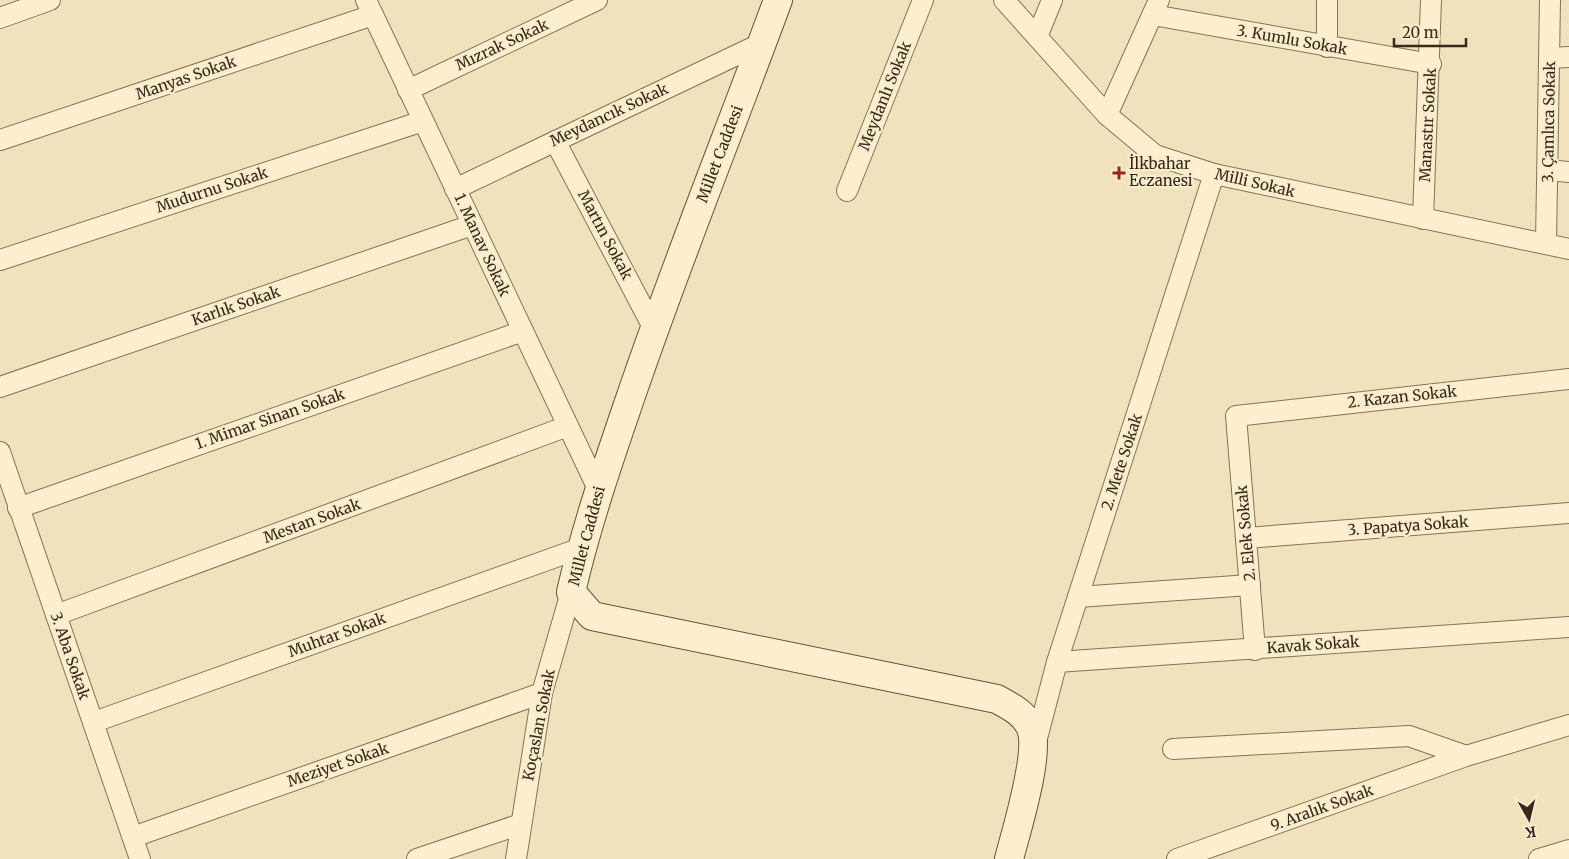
<svg xmlns="http://www.w3.org/2000/svg" width="1569" height="859" viewBox="0 0 1569 859" font-family="Merriweather,serif">
	<style>
		.lines { fill: none; stroke-linecap: round; stroke-linejoin: round }
		.minor-casing { stroke: #897155; stroke-width: 22 }
		.secondary-casing { stroke: #6a5238; stroke-width: 30 }
		.minor { stroke: #fbefd0; stroke-width: 20 }
		.secondary { stroke: #fbefd0; stroke-width: 28 }
		.poi-dot { fill: #9b2321; stroke: #f7eccc; stroke-width: 2 }
		.labels { text-anchor: middle; stroke-width: 4.5; stroke-linejoin: round; paint-order: stroke }
		.street-label { font-size: 15px; fill: #37291b; stroke: #f7eccc }
		.poi-label { font-size: 15px; fill: #37291b; stroke: #f7eccc; text-anchor: start }
	</style>
	<rect width="100%" height="100%" fill="#f0e2bc"/>
	<g class="lines">
		<!-- minor casing -->
		<g class="minor-casing">
			<g id="minor">
				<path d="M 366,0 L 598,489"/>
				<path d="M 1004,0 L 1107,115 L 1155,155 L 1214,174 L 1569,249"/>
				<path d="M 1327,0 L 1327,47"/>
				<path d="M 1153,15 L 1431,64"/>
				<path d="M 0,18 L 50,0"/>
				<path d="M 1037,37 L 1052,0"/>
				<path d="M 1550,58 L 1569,57"/>
				<path d="M 408,90 L 597,0"/>
				<path d="M 1107,115 L 1159,0"/>
				<path d="M 0,140 L 373,15"/>
				<path d="M 555,141 L 654,329"/>
				<path d="M 1548,170 L 1569,172"/>
				<path d="M 455,189 L 762,43"/>
				<path d="M 847,191 L 923,0"/>
				<path d="M 1423,219 L 1431,0"/>
				<path d="M 1546,243 L 1550,0"/>
				<path d="M 0,260 L 423,121"/>
				<path d="M 0,387 L 472,225"/>
				<path d="M 0,452 L 140,859"/>
				<path d="M 18,508 L 523,331"/>
				<path d="M 1246,538 L 1569,513"/>
				<path d="M 1078,597 L 1250,585"/>
				<path d="M 56,615 L 568,426"/>
				<path d="M 1255,650 L 1236,416 L 1569,379"/>
				<path d="M 1057,662 L 1569,627"/>
				<path d="M 94,722 L 581,548"/>
				<path d="M 1035,746 L 1057,662 L 1214,174"/>
				<path d="M 1173,749 L 1409,736 L 1466,756"/>
				<path d="M 133,837 L 542,693"/>
				<path d="M 417,859 L 521,824"/>
				<path d="M 516,859 L 542,693 L 571,592"/>
				<path d="M 1177,859 L 1466,756 L 1569,725"/>
				<path d="M 1539,859 L 1569,850"/>
			</g>
		</g>
		<!-- secondary casing -->
		<g class="secondary-casing">
			<path id="secondary" d="M 778,0 C 730,130 678,259 633,390 C 610,457 587,523 571,592 L 592,616 L 997,699 C 1009,706 1023,712 1030,726 C 1042,750 1016,831 1009,859"/>
		</g>
		<!-- minor -->
		<use href="#minor" class="minor"/>
		<!-- secondary -->
		<use href="#secondary" class="secondary"/>
	</g>
	<!-- markers -->
	<path class="poi-dot" d="M1116.5 165.5h5v5h5v5h-5v5h-5v-5h-5v-5h5z"/>
	<g class="labels">
		<!-- street labels -->
		<g class="street-label">
			<text transform="translate(1292 40) rotate(10)" y="5">3. Kumlu Sokak</text>
			<text transform="translate(502 45) rotate(-25)" y="5">Mızrak Sokak</text>
			<text transform="translate(186 78) rotate(-19)" y="5">Manyas Sokak</text>
			<text transform="translate(885 96) rotate(-68)" y="5">Meydanlı Sokak</text>
			<text transform="translate(609 115) rotate(-25)" y="5">Meydancık Sokak</text>
			<text transform="translate(1549 122) rotate(-89)" y="5">3. Çamlıca Sokak</text>
			<text transform="translate(1428 125) rotate(-87)" y="5">Manastır Sokak</text>
			<text transform="translate(720 154) rotate(-69)" y="5">Millet Caddesi</text>
			<text transform="translate(1255 183) rotate(13)" y="5">Milli Sokak</text>
			<text transform="translate(212 190) rotate(-18)" y="5">Mudurnu Sokak</text>
			<text transform="translate(605 235) rotate(62)" y="5">Martın Sokak</text>
			<text transform="translate(482 245) rotate(65)" y="5">1. Manav Sokak</text>
			<text transform="translate(236 306) rotate(-19)" y="5">Karlık Sokak</text>
			<text transform="translate(1402 397) rotate(-6)" y="5">2. Kazan Sokak</text>
			<text transform="translate(270 419) rotate(-19)" y="5">1. Mimar Sinan Sokak</text>
			<text transform="translate(1122 462) rotate(-72)" y="5">2. Mete Sokak</text>
			<text transform="translate(312 521) rotate(-20)" y="5">Mestan Sokak</text>
			<text transform="translate(1408 526) rotate(-4)" y="5">3. Papatya Sokak</text>
			<text transform="translate(1246 533) rotate(-95)" y="5">2. Elek Sokak</text>
			<text transform="translate(587 536) rotate(-75)" y="5">Millet Caddesi</text>
			<text transform="translate(337 635) rotate(-20)" y="5">Muhtar Sokak</text>
			<text transform="translate(1313 645) rotate(-4)" y="5">Kavak Sokak</text>
			<text transform="translate(70 656) rotate(71)" y="5">3. Aba Sokak</text>
			<text transform="translate(539 725) rotate(-79)" y="5">Koçaslan Sokak</text>
			<text transform="translate(338 765) rotate(-19)" y="5">Meziyet Sokak</text>
			<text transform="translate(1322 808) rotate(-20)" y="5">9. Aralık Sokak</text>
		</g>
		<!-- poi labels -->
		<g class="poi-label">
			<text x="1129" y="169">İlkbahar<tspan x="1129" dy="17">Eczanesi</tspan></text>
		</g>
	</g>
	<!-- north arrow -->
	<g transform="translate(1529 819) rotate(172)" stroke="#f7eccc" stroke-width="4" paint-order="stroke">
	<path d="M0-4L9 19L0 12L-9 19Z" fill="#37291b"/>
	<text y="-8" font-size="14" font-weight="bold" text-anchor="middle" fill="#37291b">K</text>
	</g>
	<!-- scale -->
	<path d="M1394 38v8h72v-8" fill="none" stroke="#37291b" stroke-width="2.5"/>
	<text x="1402" y="38" font-size="15" fill="#37291b" stroke="#f7eccc" stroke-width="4" paint-order="stroke">20 m</text>
</svg>
